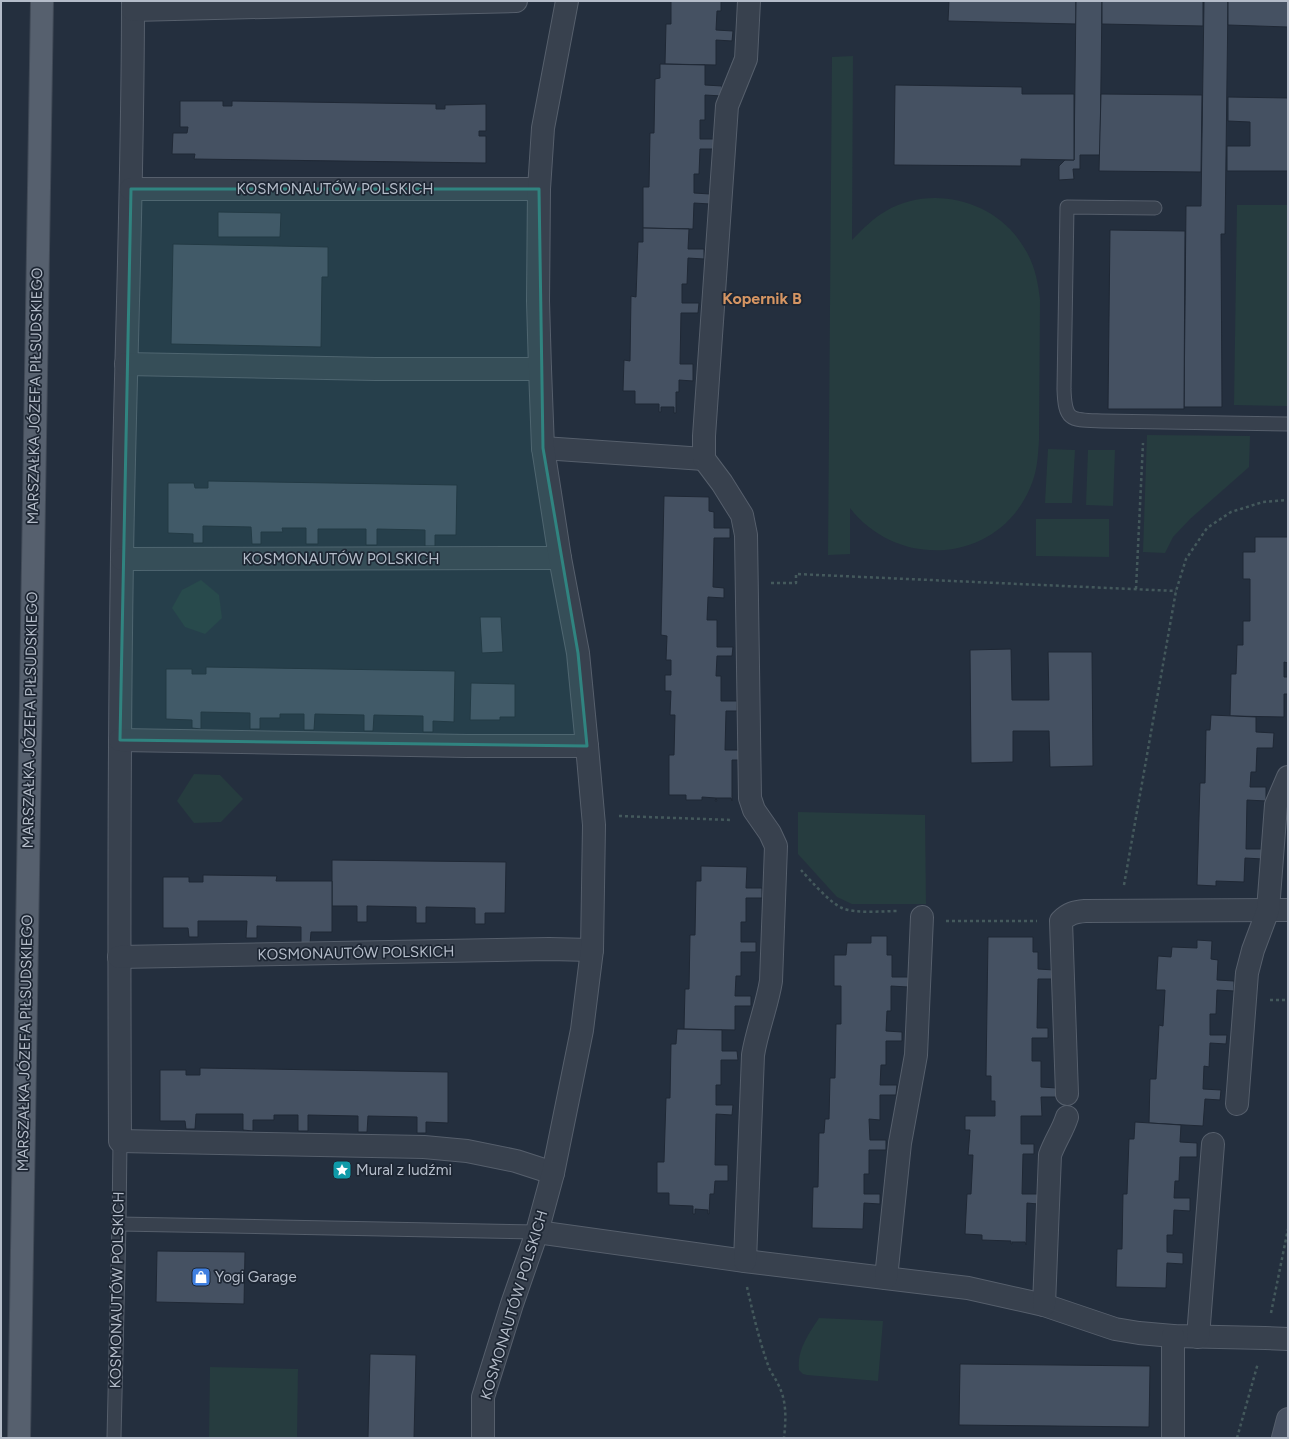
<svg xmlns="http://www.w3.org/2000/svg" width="1289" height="1439" viewBox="0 0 1289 1439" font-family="Figtree,sans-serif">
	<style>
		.green { fill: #263c3f }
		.building { fill: #455162; stroke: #1f2835 }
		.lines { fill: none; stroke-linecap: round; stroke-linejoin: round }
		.lane-casing { stroke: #565f6c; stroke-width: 15 }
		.street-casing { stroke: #565f6c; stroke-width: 24 }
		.secondary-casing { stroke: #565f6c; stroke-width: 24 }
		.primary-casing { stroke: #414a57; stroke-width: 24 }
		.path { stroke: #44595c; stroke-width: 2.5; stroke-dasharray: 3 3; stroke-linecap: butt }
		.lane { stroke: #38414e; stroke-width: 13 }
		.street { stroke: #38414e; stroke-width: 22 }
		.secondary { stroke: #465061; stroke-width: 22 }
		.primary { stroke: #56606e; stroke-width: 22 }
		.marked { fill: #308480; fill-opacity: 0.2; stroke: #308480; stroke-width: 3; stroke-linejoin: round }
		.labels { text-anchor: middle; stroke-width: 3.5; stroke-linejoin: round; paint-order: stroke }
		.street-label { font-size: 15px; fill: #b4bcc9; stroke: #1d2633 }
		.poi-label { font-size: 15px; fill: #b4bcc9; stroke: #1d2633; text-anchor: start }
		.neighbourhood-label { font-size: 16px; font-weight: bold; fill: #d59563; stroke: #1d2633 }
	</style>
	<rect width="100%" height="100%" fill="#242f3e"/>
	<!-- green -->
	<g class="green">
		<path d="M 853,56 L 852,240 C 863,229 872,219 886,211 C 932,184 996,201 1023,246 C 1034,262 1038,281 1040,300 L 1039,440 C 1038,457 1037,473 1030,488 C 998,563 899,571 850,508 L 850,554 L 828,555 L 832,57 Z"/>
		<path d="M 1237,205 L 1288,205 L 1288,406 L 1234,405 Z"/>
		<path d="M 1147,435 L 1250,436 L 1249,467 L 1190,519 L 1173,537 L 1165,553 L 1143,552 Z"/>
		<path d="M 1048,449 L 1075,450 L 1072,503 L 1045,503 Z"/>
		<path d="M 1088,450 L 1115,450 L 1113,506 L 1086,505 Z"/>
		<path d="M 1036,519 L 1109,519 L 1109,557 L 1036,556 Z"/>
		<path d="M 201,580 L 219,595 L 222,618 L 205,634 L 185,627 L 172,608 L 182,590 Z"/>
		<path d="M 194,774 L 220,775 L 243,799 L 221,822 L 194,823 L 177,801 Z"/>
		<path d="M 798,812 L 925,815 L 926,904 L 852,904 L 837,897 L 798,854 Z"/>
		<path d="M 819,1318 L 883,1321 L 878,1381 L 807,1375 L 803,1374 L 799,1370 C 797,1350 808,1335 819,1318 Z"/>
		<path d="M 210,1367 L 298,1369 L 297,1438 L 209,1438 Z"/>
	</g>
	<!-- building -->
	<g class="building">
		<path d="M 671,1 L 721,1 L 721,11 L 717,11 L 716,30 L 733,31 L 732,41 L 716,40 L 716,65 L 665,64 L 666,24 L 671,24 Z"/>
		<path d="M 949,1 L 1076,1 L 1076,24 L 948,21 Z"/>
		<path d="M 1076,1 L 1102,1 L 1100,155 L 1080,155 L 1080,169 L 1073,169 L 1074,179 L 1059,180 L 1059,166 L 1065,160 L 1074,160 Z"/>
		<path d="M 1102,1 L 1203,1 L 1203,26 L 1102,24 Z"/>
		<path d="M 1204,1 L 1228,1 L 1225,234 L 1221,234 L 1222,407 L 1184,407 L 1186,206 L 1201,206 Z"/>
		<path d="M 1228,1 L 1288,1 L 1288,27 L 1228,25 Z"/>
		<path d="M 660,64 L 705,65 L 705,85 L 722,86 L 722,96 L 705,95 L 705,120 L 700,120 L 700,139 L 716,139 L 716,149 L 700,149 L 699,174 L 694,174 L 694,193 L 710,194 L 710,204 L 694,203 L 693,229 L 643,228 L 643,187 L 649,187 L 650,133 L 654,133 L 655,79 L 660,78 Z"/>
		<path d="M 895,85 L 1022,87 L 1022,94 L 1074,94 L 1074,160 L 1021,159 L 1021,166 L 894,165 Z"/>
		<path d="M 1101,94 L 1202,95 L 1201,172 L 1099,171 Z"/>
		<path d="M 1228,97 L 1288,98 L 1288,171 L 1227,171 L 1227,146 L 1250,146 L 1250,122 L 1228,121 Z"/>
		<path d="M 180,101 L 223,101 L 223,106 L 232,106 L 232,101 L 436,104 L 436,109 L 445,109 L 445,105 L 486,104 L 486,131 L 479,131 L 479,136 L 486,136 L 486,163 L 194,159 L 195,154 L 172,154 L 173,133 L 187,133 L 188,127 L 180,127 Z"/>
		<path d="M 218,212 L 281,213 L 280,237 L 218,237 Z"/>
		<path d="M 643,228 L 689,229 L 688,249 L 704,249 L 704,259 L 688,258 L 687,284 L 682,284 L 682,303 L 699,303 L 698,313 L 681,313 L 680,364 L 693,364 L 693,381 L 679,380 L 679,392 L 676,392 L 676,413 L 674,413 L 674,407 L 661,407 L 661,412 L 659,412 L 659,404 L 635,404 L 635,391 L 623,391 L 624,360 L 630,361 L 631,296 L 636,297 L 638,242 L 643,242 Z"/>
		<path d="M 1110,230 L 1185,231 L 1184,409 L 1108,409 Z"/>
		<path d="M 173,244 L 328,247 L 328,277 L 322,277 L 321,347 L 171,344 Z"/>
		<path d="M 208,481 L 457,485 L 456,535 L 435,535 L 435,546 L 425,546 L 425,530 L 377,529 L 377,545 L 366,545 L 366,529 L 318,529 L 318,544 L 306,544 L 306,528 L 282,528 L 283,532 L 261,532 L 261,544 L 252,544 L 251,527 L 203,526 L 203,543 L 193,543 L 193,534 L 168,533 L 168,483 L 194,483 L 195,488 L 208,488 Z"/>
		<path d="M 664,496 L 709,497 L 709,511 L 714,512 L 714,528 L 730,528 L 730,538 L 714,538 L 713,587 L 724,588 L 724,598 L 708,597 L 707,620 L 717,620 L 717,647 L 733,647 L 732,656 L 717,656 L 716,676 L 721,676 L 721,701 L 737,701 L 737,711 L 726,711 L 725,750 L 741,750 L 741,760 L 732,760 L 732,801 L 731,798 L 716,798 L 717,801 L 715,801 L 716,798 L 702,797 L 702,800 L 686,800 L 686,795 L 669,795 L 669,755 L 674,755 L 675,715 L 670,715 L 671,691 L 665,691 L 665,675 L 671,675 L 671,660 L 666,660 L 667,636 L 661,635 Z"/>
		<path d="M 1255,537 L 1288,537 L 1288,663 L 1284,662 L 1284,677 L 1288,677 L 1288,694 L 1284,694 L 1284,717 L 1230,716 L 1231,674 L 1236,674 L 1237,645 L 1243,645 L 1243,621 L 1250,621 L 1250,579 L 1243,579 L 1243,552 L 1255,552 Z"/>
		<path d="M 480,617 L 501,617 L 503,652 L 482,653 Z"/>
		<path d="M 1011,649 L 1012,700 L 1049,700 L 1048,652 L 1092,652 L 1093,766 L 1050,767 L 1049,731 L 1013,731 L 1013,762 L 971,763 L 970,650 Z"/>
		<path d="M 206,667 L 455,671 L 454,722 L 433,721 L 433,732 L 423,732 L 423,716 L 374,715 L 373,731 L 364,731 L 364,715 L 315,714 L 314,730 L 304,730 L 304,714 L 280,714 L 280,718 L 260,718 L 260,729 L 250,729 L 250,713 L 201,712 L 201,729 L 192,728 L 192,720 L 166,719 L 166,669 L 192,669 L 192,674 L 206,674 Z"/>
		<path d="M 471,683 L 515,684 L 515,717 L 500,717 L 500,720 L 470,720 Z"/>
		<path d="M 1211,715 L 1256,717 L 1256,732 L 1274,733 L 1273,748 L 1257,748 L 1256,772 L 1251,772 L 1250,787 L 1266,787 L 1266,801 L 1247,800 L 1246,849 L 1263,849 L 1263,859 L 1245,858 L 1244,882 L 1216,881 L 1216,886 L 1197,885 L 1200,783 L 1205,783 L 1206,730 L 1210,730 Z"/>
		<path d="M 332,860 L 506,862 L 505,913 L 485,913 L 485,924 L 475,924 L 475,908 L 426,907 L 426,923 L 416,923 L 416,907 L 367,906 L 367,922 L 357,922 L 357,906 L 332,906 Z"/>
		<path d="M 701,866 L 747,867 L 746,888 L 762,888 L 762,898 L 746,898 L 746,922 L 741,922 L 741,942 L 756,942 L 756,952 L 741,952 L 741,976 L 736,976 L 735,996 L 751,996 L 751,1006 L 735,1006 L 735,1030 L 684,1029 L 685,989 L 689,989 L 690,935 L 695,935 L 696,881 L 701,881 Z"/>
		<path d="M 203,875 L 277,876 L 276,881 L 332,881 L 332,932 L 311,932 L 310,944 L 301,944 L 301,927 L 257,926 L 257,938 L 246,938 L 247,921 L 198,921 L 198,937 L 189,937 L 188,928 L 163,928 L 163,877 L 189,877 L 189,882 L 203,882 Z"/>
		<path d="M 871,936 L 887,936 L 887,955 L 892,955 L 892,977 L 908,977 L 908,987 L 891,986 L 891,1011 L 887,1011 L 886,1031 L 902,1032 L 902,1041 L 886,1041 L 886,1065 L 881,1065 L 880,1085 L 897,1085 L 896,1095 L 880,1095 L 880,1120 L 869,1119 L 870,1140 L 886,1140 L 886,1150 L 869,1150 L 869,1174 L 864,1174 L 864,1194 L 880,1194 L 880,1204 L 864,1203 L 863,1229 L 812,1228 L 813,1187 L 818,1187 L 819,1133 L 824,1133 L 825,1119 L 829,1119 L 830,1078 L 835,1078 L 836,1024 L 841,1024 L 841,986 L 834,986 L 834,955 L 846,955 L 847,943 L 871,943 Z"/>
		<path d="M 988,937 L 1033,937 L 1033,952 L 1038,952 L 1038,969 L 1054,970 L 1054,979 L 1038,979 L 1037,1028 L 1048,1028 L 1048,1038 L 1032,1038 L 1032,1061 L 1041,1061 L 1041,1087 L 1057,1088 L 1057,1097 L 1041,1097 L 1042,1116 L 1021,1116 L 1021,1144 L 1034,1144 L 1034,1154 L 1023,1154 L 1022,1194 L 1038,1194 L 1038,1204 L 1027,1203 L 1026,1245 L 1025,1242 L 1012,1242 L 1012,1244 L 1011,1244 L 1011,1241 L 982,1240 L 982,1235 L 965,1234 L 967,1194 L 971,1194 L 973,1155 L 968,1155 L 970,1130 L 965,1130 L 965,1116 L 995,1116 L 995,1101 L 991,1101 L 991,1076 L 986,1076 Z"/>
		<path d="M 1197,940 L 1212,941 L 1211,959 L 1218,960 L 1217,980 L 1234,981 L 1234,991 L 1217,990 L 1216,1014 L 1210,1014 L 1210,1035 L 1227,1035 L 1226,1044 L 1210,1043 L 1209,1067 L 1204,1066 L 1203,1089 L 1221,1090 L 1220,1100 L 1205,1099 L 1203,1126 L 1149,1123 L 1150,1079 L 1156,1079 L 1159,1025 L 1163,1026 L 1165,990 L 1156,990 L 1158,956 L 1171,957 L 1172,947 L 1197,948 Z"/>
		<path d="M 677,1029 L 722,1030 L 722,1051 L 737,1051 L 738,1060 L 721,1060 L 721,1085 L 716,1085 L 716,1105 L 733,1105 L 732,1115 L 716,1114 L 715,1165 L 728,1165 L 728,1181 L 715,1181 L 714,1194 L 710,1194 L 709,1214 L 708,1214 L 708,1210 L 695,1209 L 695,1214 L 693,1214 L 693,1206 L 669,1205 L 669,1193 L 657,1193 L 657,1162 L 664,1162 L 666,1098 L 670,1098 L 671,1044 L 676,1044 Z"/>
		<path d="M 200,1068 L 448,1072 L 448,1123 L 426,1122 L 426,1133 L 417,1133 L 417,1117 L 368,1116 L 367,1132 L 358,1132 L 358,1116 L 308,1115 L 308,1131 L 298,1131 L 298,1115 L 274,1115 L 274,1120 L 253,1120 L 253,1131 L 243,1130 L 243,1114 L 196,1114 L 195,1129 L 186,1129 L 185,1121 L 160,1121 L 160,1070 L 186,1070 L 186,1075 L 200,1075 Z"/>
		<path d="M 1135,1122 L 1181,1125 L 1180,1142 L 1197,1143 L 1197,1157 L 1180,1157 L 1179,1181 L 1175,1181 L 1174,1198 L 1190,1198 L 1190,1211 L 1174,1210 L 1173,1235 L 1167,1235 L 1167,1252 L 1183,1253 L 1183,1264 L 1167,1263 L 1166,1288 L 1116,1287 L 1117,1249 L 1122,1249 L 1123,1194 L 1127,1194 L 1129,1139 L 1134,1139 Z"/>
		<path d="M 157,1251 L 245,1252 L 244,1304 L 156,1302 Z"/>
		<path d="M 370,1354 L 416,1355 L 414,1438 L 368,1438 Z"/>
		<path d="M 960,1364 L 1150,1366 L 1149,1427 L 959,1425 Z"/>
	</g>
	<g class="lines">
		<!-- lane casing -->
		<g class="lane-casing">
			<g id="lane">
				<path d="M 1155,208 L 1067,207 L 1064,389 C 1065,422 1071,420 1102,421 L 1288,424"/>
				<path d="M 119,1224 L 537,1232"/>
				<path d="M 114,1438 L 119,1224 L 120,1141"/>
			</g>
		</g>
		<!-- street casing -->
		<g class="street-casing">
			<g id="street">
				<path d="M 133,1 C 133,186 125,372 122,557 C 119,752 119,947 120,1141 L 424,1147 L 467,1151 L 516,1161 L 553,1173"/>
				<path d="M 133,10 L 516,1"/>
				<path d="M 131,189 L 539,189"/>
				<path d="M 126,364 L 375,369 L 540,369"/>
				<path d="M 543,448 L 704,459"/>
				<path d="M 122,559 L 560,558"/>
				<path d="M 120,740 L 467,746 L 587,746"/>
				<path d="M 119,957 L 549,949 L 592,950"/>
				<path d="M 1067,1094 L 1061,921 C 1069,913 1075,912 1085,911 L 1288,910"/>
				<path d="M 1237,1104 L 1247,973 L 1253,950 L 1268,910 L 1276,805 L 1288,777"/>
				<path d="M 537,1232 L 745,1261 L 968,1288 L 1044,1305 L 1115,1329 L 1139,1333 L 1173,1336 L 1265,1338 L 1288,1339"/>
				<path d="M 745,1261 L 753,1055 C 757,1030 767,1006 771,981 L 776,846 L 770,833 L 754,810 L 750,798 L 746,535 L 742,515 L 722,483 L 704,459 L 704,436 L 727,106 L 746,59 L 749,1"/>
				<path d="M 886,1278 L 900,1143 L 916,1055 L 922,917"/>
				<path d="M 1044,1305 L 1050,1155 C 1055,1141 1063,1130 1067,1117"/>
				<path d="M 1198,1337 L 1213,1144"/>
				<path d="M 483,1438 L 483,1397 L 512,1304 L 537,1232 L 553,1173 L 582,1030 L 592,950 L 594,825 L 587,746 L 578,653 L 560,558 L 543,448 L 540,369 L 538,301 L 539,189 L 543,128 L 567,1"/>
				<path d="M 1173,1438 L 1173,1336"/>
			</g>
		</g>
		<!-- secondary casing -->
		<g class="secondary-casing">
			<path id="secondary" d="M 1283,1438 L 1288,1419"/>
		</g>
		<!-- primary casing -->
		<g class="primary-casing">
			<path id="primary" d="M 19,1438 L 42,1"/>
		</g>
		<!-- path -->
		<g class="path">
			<path d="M 771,583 L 796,583 L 796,574 L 1176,591"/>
			<path d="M 1136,589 L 1143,443"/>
			<path d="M 619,816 L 732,820"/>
			<path d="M 801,870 C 811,881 829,902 842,908 C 855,914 884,911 899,911"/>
			<path d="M 1124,885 L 1176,591 L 1186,559 L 1207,528 L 1231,512 L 1263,502 L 1288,500"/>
			<path d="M 946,921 L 1037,921"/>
			<path d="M 1270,1000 L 1288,1000"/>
			<path d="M 747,1287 C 753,1313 759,1340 768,1365 C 770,1372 775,1377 778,1384 C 787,1401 786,1419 784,1438"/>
			<path d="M 1271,1313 L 1288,1229"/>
			<path d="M 1237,1438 L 1258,1363"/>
		</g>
		<!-- lane -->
		<use href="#lane" class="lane"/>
		<!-- street -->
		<use href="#street" class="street"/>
		<!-- secondary -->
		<use href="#secondary" class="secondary"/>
		<!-- primary -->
		<use href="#primary" class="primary"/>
	</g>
	<!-- marked area -->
	<path class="marked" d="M 131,189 L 539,189 L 543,448 L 578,653 L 587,746 L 120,740 Z"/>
	<!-- icons -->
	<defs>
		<g id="sight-square" transform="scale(1)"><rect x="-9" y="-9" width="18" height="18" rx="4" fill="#0f9aa8" stroke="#1d2633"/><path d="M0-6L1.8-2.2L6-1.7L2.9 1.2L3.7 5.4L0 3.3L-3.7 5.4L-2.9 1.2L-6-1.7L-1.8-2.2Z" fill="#fff"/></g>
		<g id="shop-square" transform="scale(1)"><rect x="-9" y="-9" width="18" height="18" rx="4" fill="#3f7fe0" stroke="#1d2633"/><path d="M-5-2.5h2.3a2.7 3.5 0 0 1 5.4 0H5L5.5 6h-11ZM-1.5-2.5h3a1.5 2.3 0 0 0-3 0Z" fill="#fff"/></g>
	</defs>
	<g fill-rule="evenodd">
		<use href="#sight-square" x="342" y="1170"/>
		<use href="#shop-square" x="201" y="1277"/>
	</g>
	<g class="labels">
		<!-- street labels -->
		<g class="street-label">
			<text x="335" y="194">KOSMONAUTÓW POLSKICH</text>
			<text transform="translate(35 396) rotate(-89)" y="5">MARSZAŁKA JÓZEFA PIŁSUDSKIEGO</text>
			<text x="341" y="564">KOSMONAUTÓW POLSKICH</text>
			<text transform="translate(30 720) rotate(-89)" y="5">MARSZAŁKA JÓZEFA PIŁSUDSKIEGO</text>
			<text transform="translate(356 953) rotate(-1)" y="5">KOSMONAUTÓW POLSKICH</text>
			<text transform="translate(25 1043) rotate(-89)" y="5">MARSZAŁKA JÓZEFA PIŁSUDSKIEGO</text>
			<text transform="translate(117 1290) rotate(-89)" y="5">KOSMONAUTÓW POLSKICH</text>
			<text transform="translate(514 1305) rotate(-73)" y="5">KOSMONAUTÓW POLSKICH</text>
		</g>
		<!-- poi labels -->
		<g class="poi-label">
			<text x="356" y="1175">Mural z ludźmi</text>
			<text x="215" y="1282">Yogi Garage</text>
		</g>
		<!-- neighbourhood labels -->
		<g class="neighbourhood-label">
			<text x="762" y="304">Kopernik B</text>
		</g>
	</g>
	<!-- border -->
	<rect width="1289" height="1439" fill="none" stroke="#b4bcc9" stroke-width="4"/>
</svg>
